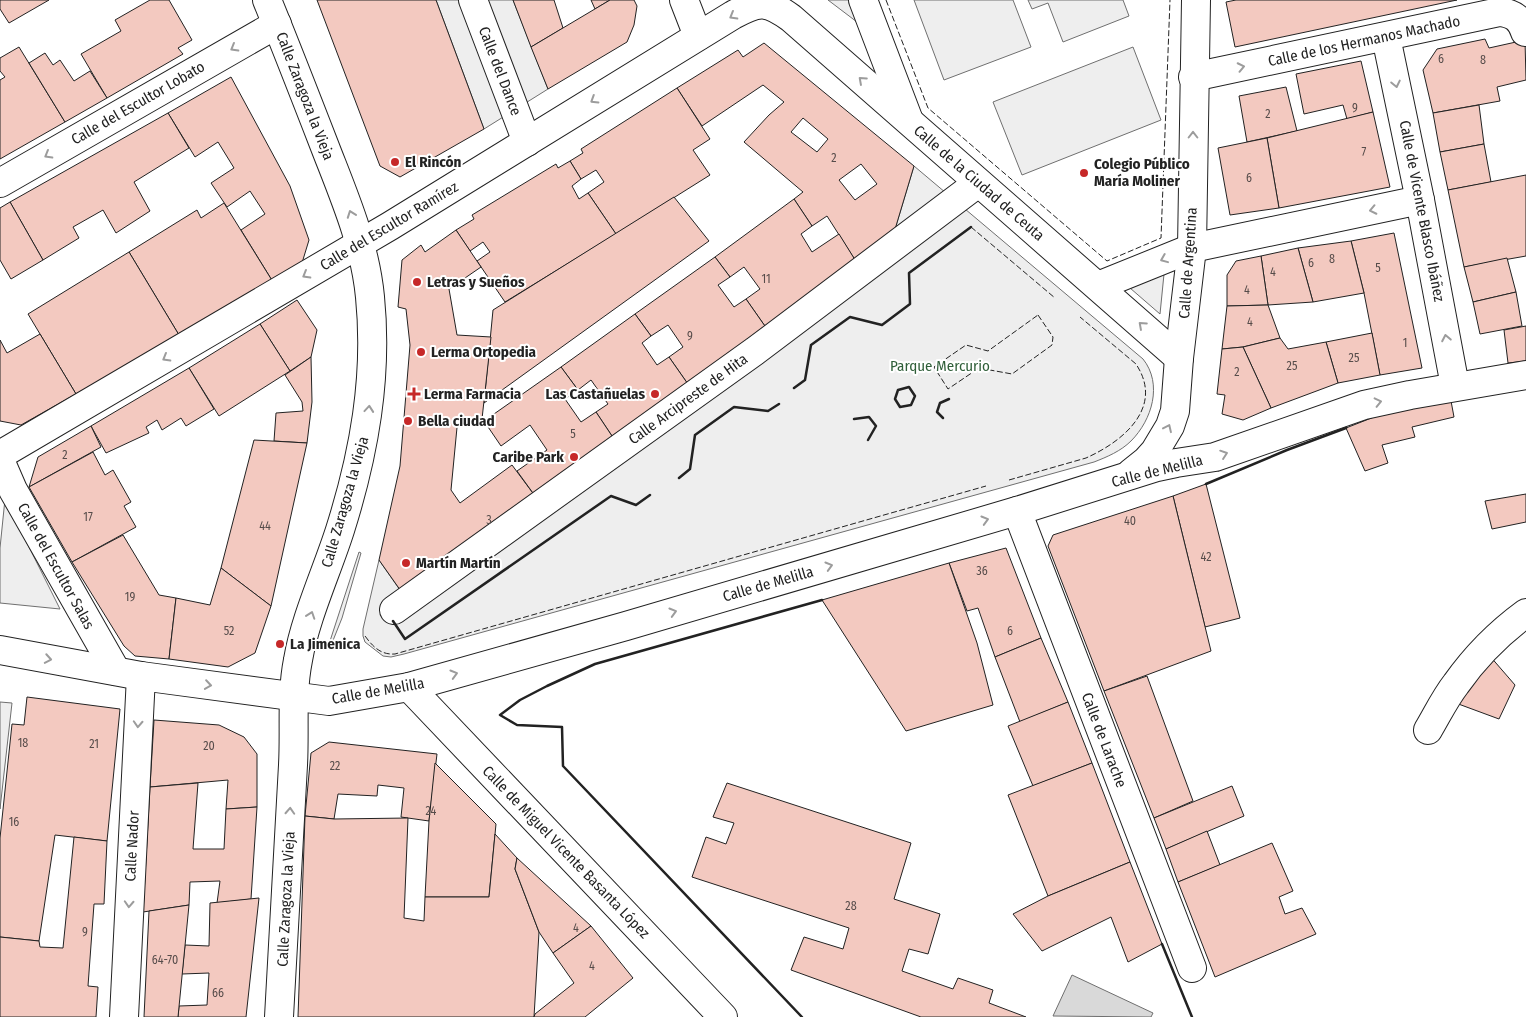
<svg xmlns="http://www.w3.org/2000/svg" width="1526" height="1017" viewBox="0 0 1526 1017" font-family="'Fira Sans Condensed',sans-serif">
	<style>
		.green { fill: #eee; stroke: #6f6f6f }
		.water { fill: #d9d9d9; stroke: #6f6f6f }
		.building { fill: #f3c9c0; stroke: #222; fill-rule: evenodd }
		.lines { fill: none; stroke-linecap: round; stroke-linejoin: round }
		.minor-casing { stroke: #222; stroke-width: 30 }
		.major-casing { stroke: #222; stroke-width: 30 }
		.minor { stroke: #fff; stroke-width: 28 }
		.major { stroke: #fff; stroke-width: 28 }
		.fence { stroke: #222; stroke-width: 1; stroke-dasharray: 6 2.5; stroke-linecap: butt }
		.wall { stroke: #222; stroke-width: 2.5 }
		.oneway { stroke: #9c9c9c }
		.poi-dot { fill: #c62828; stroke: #fff; stroke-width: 2 }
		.labels { text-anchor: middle; stroke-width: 4; stroke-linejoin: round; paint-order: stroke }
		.number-label { font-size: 12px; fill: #564c4a }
		.street-label { font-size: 15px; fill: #222; stroke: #fff }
		.poi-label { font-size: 15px; font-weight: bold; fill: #222; stroke: #fff; text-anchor: start }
		.park-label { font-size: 15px; fill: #2f5e38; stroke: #fff }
	</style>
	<rect width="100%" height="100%" fill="#fff"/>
	<!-- green -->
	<g class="green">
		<path d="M 436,0 L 513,0 L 548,89 L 484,129 Z"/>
		<path d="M 828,0 L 849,0 L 857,22 Z"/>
		<path d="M 914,0 L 1013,0 L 1031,47 L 944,80 Z"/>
		<path d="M 1028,0 L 1123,0 L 1129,16 L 1063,42 L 1048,3 L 1032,9 Z"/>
		<path d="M 1133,47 L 1161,120 L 1022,175 L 993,102 Z"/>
		<path d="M 914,166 L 1143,359 C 1163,384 1152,420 1131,441 C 1121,451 1107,457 1094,462 L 404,654 L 391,657 L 383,656 L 365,642 L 363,636 L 363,629 L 379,560 L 402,593 L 893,236 Z"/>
		<path d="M 1164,274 L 1160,314 L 1130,288 Z"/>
		<path d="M 5,499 L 60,609 L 0,603 L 0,548 Z"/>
		<path d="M 359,552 L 361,553 L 342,618 L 332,643 L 330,641 Z"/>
		<path d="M 0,702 L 12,703 L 0,809 Z"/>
	</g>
	<!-- water -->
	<path class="water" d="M 1072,975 L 1153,1013 L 1151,1017 L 1053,1016 Z"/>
	<!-- building -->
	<g class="building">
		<path d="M 0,0 L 49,0 L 9,23 L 0,9 Z"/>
		<path d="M 150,0 L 169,0 L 192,40 L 178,48 L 183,54 L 107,98 L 81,54 L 121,31 L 115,20 Z"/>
		<path d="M 317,0 L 436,0 L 484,129 L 400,177 L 380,166 Z"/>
		<path d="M 513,0 L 554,0 L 563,28 L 531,47 Z"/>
		<path d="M 591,0 L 610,0 L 595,9 Z"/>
		<path d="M 610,0 L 634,0 L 637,6 L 634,25 L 627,42 L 548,89 L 531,47 Z"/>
		<path d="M 1236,0 L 1457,0 L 1235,47 L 1226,2 Z"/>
		<path d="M 1485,39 L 1489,48 L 1525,40 L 1526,80 L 1497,87 L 1500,101 L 1433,113 L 1423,70 L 1437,49 Z"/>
		<path d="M 764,43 L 914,166 L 893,236 L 857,263 L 827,216 L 812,226 L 794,199 L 803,192 L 744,142 L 769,115 L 784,102 L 763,85 L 702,126 L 677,88 L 738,50 L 743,57 ZM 803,118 L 828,139 L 817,152 L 791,132 ZM 861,164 L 877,184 L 855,200 L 839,180 Z"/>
		<path d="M 19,47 L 65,122 L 0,159 L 0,80 L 5,77 L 0,71 L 0,58 Z"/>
		<path d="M 45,53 L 53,65 L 60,60 L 74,81 L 90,71 L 107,98 L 65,122 L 29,63 Z"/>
		<path d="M 1361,61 L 1373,112 L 1347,119 L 1343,105 L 1304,114 L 1296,74 Z"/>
		<path d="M 231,77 L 290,186 L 309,240 L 302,263 L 273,282 L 241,230 L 265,214 L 250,191 L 227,207 L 211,183 L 234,168 L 218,142 L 195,157 L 168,113 Z"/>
		<path d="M 1286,87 L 1297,131 L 1247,142 L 1239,96 Z"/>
		<path d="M 677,88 L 710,139 L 693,150 L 710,175 L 616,234 L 588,193 L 604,182 L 596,170 L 581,179 L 570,161 L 583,153 L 581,149 Z"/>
		<path d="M 1479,105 L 1484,144 L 1440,152 L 1433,113 Z"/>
		<path d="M 1373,112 L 1390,187 L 1279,208 L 1267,138 Z"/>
		<path d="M 168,113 L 189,148 L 134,182 L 150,211 L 116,233 L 103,210 L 73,227 L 79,238 L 43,260 L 10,202 Z"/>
		<path d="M 1267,138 L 1279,208 L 1230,215 L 1218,148 Z"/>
		<path d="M 1484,144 L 1491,182 L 1448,190 L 1440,152 Z"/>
		<path d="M 570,161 L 581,179 L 572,186 L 579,199 L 588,193 L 616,234 L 505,302 L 477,261 L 490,252 L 483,242 L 470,251 L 456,230 L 474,219 L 472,215 L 556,164 L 558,168 Z"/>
		<path d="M 1526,175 L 1526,256 L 1464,267 L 1448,190 Z"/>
		<path d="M 674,197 L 709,241 L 484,403 L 493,310 Z"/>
		<path d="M 794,199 L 812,226 L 801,234 L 812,252 L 839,234 L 857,263 L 767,329 L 746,299 L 760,289 L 744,267 L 730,277 L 715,257 Z"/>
		<path d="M 10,202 L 43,260 L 11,279 L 0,260 L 0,208 Z"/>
		<path d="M 224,203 L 273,282 L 179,335 L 129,252 L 197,210 L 201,218 Z"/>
		<path d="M 456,230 L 481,267 L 449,289 L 457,335 L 491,337 L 482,419 L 458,417 L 451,490 L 460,503 L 512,465 L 538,500 L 403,594 L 379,560 L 400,466 L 410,345 L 406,309 L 398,307 L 402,260 L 421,245 L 425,252 Z"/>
		<path d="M 1394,233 L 1422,368 L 1380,375 L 1364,293 L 1351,241 Z"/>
		<path d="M 1351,241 L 1364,293 L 1313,302 L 1298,248 Z"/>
		<path d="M 1298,248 L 1313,302 L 1268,305 L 1261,256 Z"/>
		<path d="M 129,252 L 179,335 L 76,394 L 28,314 Z"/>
		<path d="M 1261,256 L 1268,305 L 1227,306 L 1227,275 L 1236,261 Z"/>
		<path d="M 715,257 L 730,277 L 718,285 L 734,307 L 746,299 L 767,329 L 690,387 L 669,357 L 683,347 L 668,325 L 651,336 L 635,314 Z"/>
		<path d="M 1507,258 L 1516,292 L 1473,302 L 1464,267 Z"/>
		<path d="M 1516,292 L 1522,326 L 1480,334 L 1473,302 Z"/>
		<path d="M 297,300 L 317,330 L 311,357 L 290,371 L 260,324 Z"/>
		<path d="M 1268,305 L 1280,338 L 1243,347 L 1222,349 L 1227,306 Z"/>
		<path d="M 635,314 L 651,336 L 642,343 L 657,365 L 669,357 L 690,387 L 616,442 L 596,412 L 608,404 L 591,380 L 578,390 L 561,367 Z"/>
		<path d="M 260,324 L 290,371 L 219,416 L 189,368 Z"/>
		<path d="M 1526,326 L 1526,361 L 1508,363 L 1504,330 Z"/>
		<path d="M 1372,333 L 1380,375 L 1338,383 L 1326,342 Z"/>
		<path d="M 40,334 L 76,394 L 21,425 L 0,421 L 0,340 L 7,353 Z"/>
		<path d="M 1280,338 L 1288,349 L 1326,342 L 1338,383 L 1271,408 L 1243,347 Z"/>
		<path d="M 1243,347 L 1271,408 L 1243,420 L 1222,414 L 1225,395 L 1217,394 L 1222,349 Z"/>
		<path d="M 311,357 L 312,402 L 307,443 L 274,441 L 276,413 L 303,411 L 302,402 L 285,375 Z"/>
		<path d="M 561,367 L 578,390 L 565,399 L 581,422 L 596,412 L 616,442 L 538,500 L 517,471 L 547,450 L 530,425 L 501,446 L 484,421 Z"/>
		<path d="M 189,368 L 214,409 L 186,426 L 181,418 L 162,430 L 157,420 L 146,427 L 149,433 L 106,453 L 91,426 Z"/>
		<path d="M 1451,401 L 1454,417 L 1412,427 L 1415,437 L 1382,445 L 1388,463 L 1365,471 L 1346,428 L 1379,415 Z"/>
		<path d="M 91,426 L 101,447 L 29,487 L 38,457 Z"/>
		<path d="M 254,440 L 307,443 L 271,606 L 221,568 Z"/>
		<path d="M 93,452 L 105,475 L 113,470 L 131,502 L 124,506 L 136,527 L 72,562 L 29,487 Z"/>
		<path d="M 1206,484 L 1240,618 L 1205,627 L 1173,496 Z"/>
		<path d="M 1526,494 L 1526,522 L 1492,529 L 1485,501 Z"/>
		<path d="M 1173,496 L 1211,651 L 1104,691 L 1048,546 L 1053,535 Z"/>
		<path d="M 123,535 L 159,595 L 176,598 L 169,659 L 135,656 L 124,646 L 72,562 Z"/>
		<path d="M 1006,548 L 1041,638 L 995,657 L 978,608 L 967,611 L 949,563 Z"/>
		<path d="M 949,563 L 977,643 L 993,705 L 906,731 L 822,600 Z"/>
		<path d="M 221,568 L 271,606 L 255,653 L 228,667 L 169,659 L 176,598 L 210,605 Z"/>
		<path d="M 1041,638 L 1068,702 L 1020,722 L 995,657 Z"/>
		<path d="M 1489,655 L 1515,685 L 1499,719 L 1453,702 Z"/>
		<path d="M 1147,676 L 1193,801 L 1154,818 L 1104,691 Z"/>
		<path d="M 27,697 L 120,709 L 107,841 L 55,835 L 39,941 L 0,937 L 0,838 L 12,724 L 24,725 Z"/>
		<path d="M 1068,702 L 1092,763 L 1033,786 L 1008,726 Z"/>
		<path d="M 154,720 L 219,725 L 244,737 L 257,754 L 257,807 L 226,809 L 228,780 L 150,787 Z"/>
		<path d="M 329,742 L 437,754 L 429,821 L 401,817 L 404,788 L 378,785 L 377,796 L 338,794 L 334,819 L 305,816 L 311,753 Z"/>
		<path d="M 435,763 L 496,824 L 489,897 L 425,897 L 429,821 Z"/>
		<path d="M 1092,763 L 1130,862 L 1048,896 L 1008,795 Z"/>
		<path d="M 198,783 L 193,849 L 224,849 L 226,809 L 257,807 L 251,899 L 217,903 L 220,881 L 190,882 L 189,905 L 143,912 L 150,787 Z"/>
		<path d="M 727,783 L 911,843 L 894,899 L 940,914 L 928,954 L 909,949 L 902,971 L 953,989 L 958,978 L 993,990 L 989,1003 L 1026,1017 L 921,1017 L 791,970 L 804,937 L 843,949 L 849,928 L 692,877 L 706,837 L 726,844 L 734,823 L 713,817 Z"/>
		<path d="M 1232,786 L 1244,816 L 1166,849 L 1154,818 Z"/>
		<path d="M 305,816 L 334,819 L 408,818 L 404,918 L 424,921 L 425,897 L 489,897 L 495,834 L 517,858 L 515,869 L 539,932 L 534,1017 L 298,1017 Z"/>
		<path d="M 1207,831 L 1220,865 L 1178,882 L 1166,849 Z"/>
		<path d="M 74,837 L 107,841 L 104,904 L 94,904 L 88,986 L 98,987 L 96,1017 L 0,1017 L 0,937 L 39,941 L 40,947 L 63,948 Z"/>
		<path d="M 1272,843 L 1293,891 L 1279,897 L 1285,914 L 1302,908 L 1316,934 L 1215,977 L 1178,882 Z"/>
		<path d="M 517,858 L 591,926 L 553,953 L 539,932 L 515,869 Z"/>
		<path d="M 1130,862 L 1162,944 L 1128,962 L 1111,917 L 1042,951 L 1013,914 L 1048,896 Z"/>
		<path d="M 259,898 L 246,1017 L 178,1017 L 179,1006 L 207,1005 L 209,973 L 182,974 L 185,945 L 209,946 L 210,903 Z"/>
		<path d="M 189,905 L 178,1017 L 144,1017 L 149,911 Z"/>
		<path d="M 591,926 L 633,978 L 585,1017 L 534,1017 L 535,1014 L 574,983 L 553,953 Z"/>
	</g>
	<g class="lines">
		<!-- minor casing -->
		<g class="minor-casing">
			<g id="minor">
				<path d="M 473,0 L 527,142"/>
				<path d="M 684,0 L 698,36"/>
				<path d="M 863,0 L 908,118"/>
				<path d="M 1386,37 L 1420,200 L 1455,386"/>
				<path d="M 1193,77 L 1499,12 C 1513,13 1521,19 1525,32"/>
				<path d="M 0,183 L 277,24"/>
				<path d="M 1098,286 L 1192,248 L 1420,200"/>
				<path d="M 0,455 L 390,226 L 733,15 C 759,1 766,0 791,18 L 1179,358"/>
				<path d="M 0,460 L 13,490 L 116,671"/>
				<path d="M 1131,473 L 1146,461 L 1155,451 L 1170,426 L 1175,411 L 1179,358 L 1192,248 L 1196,0"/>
				<path d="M 1017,511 L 1192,968"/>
				<path d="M 394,610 L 755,351 L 978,183"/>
				<path d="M 0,650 L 141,676 L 329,701 L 409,687 L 626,626 L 1017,511 L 1157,467 L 1176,463 L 1215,457 L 1364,405 L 1410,395 L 1526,375"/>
				<path d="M 409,687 L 723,1017"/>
				<path d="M 1428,730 C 1437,715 1445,698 1456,684 C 1475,657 1500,632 1526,613"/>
				<path d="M 124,1017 L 141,676"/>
			</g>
		</g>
		<!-- major casing -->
		<g class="major-casing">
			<path id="major" d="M 267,0 C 287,49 306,98 325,147 C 344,196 365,244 370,297 C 378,377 364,454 340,530 C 327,571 305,618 298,660 C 291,695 295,730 293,765 C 288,849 284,933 279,1017"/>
		</g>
		<!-- minor -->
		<use href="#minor" class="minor"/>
		<!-- major -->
		<use href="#major" class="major"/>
		<!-- fence -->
		<g class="fence">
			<path d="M 886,0 L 928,108 L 1107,261 L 1161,238 L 1170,0"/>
			<path d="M 971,227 L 1055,298"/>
			<path d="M 1038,315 L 1053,337 L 1052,345 L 1012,374 L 979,368 L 948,389 L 934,367 L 966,345 L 988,351 Z"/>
			<path d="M 1009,480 L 1086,458 C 1122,442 1165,408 1136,364 L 1080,317"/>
			<path d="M 365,636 C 373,647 381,655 395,654 L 986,486"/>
		</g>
		<!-- wall -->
		<g class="wall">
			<path d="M 909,387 L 915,396 L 911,405 L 900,407 L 895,399 L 898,390 Z"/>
			<path d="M 794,388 L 805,380 L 811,345 L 850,317 L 882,325 L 910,304 L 909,273 L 971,227"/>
			<path d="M 943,418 L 937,412 L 940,403 L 949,399"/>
			<path d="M 854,419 L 869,417 L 876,426 L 868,440"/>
			<path d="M 679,478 L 690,469 L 695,435 L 734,407 L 768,411 L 779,404"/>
			<path d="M 1206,484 L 1287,450 L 1346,428"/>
			<path d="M 393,621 L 405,639 L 611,496 L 636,505 L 650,495"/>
			<path d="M 1162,944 L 1192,1017"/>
			<path d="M 802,1017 L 563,766 L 562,727 L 517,725 L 500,715 L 520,700 L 547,686 L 595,664 L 822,600"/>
		</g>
	</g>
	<!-- one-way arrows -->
	<defs><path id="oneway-chevron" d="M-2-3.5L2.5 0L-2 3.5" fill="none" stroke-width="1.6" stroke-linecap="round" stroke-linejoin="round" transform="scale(1.25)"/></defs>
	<g class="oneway">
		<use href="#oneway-chevron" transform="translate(733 16) rotate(150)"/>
		<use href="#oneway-chevron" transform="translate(234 48) rotate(150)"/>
		<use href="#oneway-chevron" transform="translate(1241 67) rotate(-12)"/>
		<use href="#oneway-chevron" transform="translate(862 80) rotate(-138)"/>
		<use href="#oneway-chevron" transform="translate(1396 84) rotate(78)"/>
		<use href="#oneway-chevron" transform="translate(594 100) rotate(148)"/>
		<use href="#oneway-chevron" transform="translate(1193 135) rotate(-90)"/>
		<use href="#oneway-chevron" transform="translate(48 155) rotate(150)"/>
		<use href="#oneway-chevron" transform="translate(1373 210) rotate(168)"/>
		<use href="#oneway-chevron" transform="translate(351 214) rotate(-110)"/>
		<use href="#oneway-chevron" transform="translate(1164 259) rotate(158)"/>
		<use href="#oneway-chevron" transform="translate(306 275) rotate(150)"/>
		<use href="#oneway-chevron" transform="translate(1142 325) rotate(-138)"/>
		<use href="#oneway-chevron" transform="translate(1446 338) rotate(-101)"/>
		<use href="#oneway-chevron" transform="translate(166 358) rotate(150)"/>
		<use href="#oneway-chevron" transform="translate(1378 402) rotate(-13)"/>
		<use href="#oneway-chevron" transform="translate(369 409) rotate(-85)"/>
		<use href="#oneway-chevron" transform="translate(1168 428) rotate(-65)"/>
		<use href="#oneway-chevron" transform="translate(1224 454) rotate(-19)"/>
		<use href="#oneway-chevron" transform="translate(985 520) rotate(-16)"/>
		<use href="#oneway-chevron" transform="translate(829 566) rotate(-16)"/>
		<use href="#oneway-chevron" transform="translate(673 612) rotate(-16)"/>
		<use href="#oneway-chevron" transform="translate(311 615) rotate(-71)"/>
		<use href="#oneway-chevron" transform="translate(48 659) rotate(10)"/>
		<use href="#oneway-chevron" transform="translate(454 674) rotate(-16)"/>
		<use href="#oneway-chevron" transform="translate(208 685) rotate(8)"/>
		<use href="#oneway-chevron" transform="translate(138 724) rotate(93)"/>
		<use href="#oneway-chevron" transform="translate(290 811) rotate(-87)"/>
		<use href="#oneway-chevron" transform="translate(129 904) rotate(93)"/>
	</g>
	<!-- markers -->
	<g class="poi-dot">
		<circle cx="395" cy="162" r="5"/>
		<circle cx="1084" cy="173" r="5"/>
		<circle cx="417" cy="282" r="5"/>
		<circle cx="421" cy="352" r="5"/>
		<path d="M411.5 386.5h5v5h5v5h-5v5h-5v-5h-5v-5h5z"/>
		<circle cx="655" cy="394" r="5"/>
		<circle cx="408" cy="421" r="5"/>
		<circle cx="574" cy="457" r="5"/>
		<circle cx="406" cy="563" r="5"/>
		<circle cx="280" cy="644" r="5"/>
	</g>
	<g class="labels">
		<!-- number labels -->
		<g class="number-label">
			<text x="1441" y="63">6</text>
			<text x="1483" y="64">8</text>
			<text x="1355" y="112">9</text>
			<text x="1268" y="118">2</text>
			<text x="1364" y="156">7</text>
			<text x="834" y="162">2</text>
			<text x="1249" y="182">6</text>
			<text x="1332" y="263">8</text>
			<text x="1311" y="267">6</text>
			<text x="1378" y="272">5</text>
			<text x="1273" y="276">4</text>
			<text x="766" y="283">11</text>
			<text x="1247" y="294">4</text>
			<text x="1250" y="326">4</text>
			<text x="690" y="340">9</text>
			<text x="1405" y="347">1</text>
			<text x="1354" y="362">25</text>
			<text x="1292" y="370">25</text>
			<text x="1237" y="376">2</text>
			<text x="573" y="438">5</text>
			<text x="65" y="459">2</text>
			<text x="88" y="521">17</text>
			<text x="489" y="524">3</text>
			<text x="1130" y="525">40</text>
			<text x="265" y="530">44</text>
			<text x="1206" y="561">42</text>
			<text x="982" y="575">36</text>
			<text x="130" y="601">19</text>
			<text x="229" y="635">52</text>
			<text x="1010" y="635">6</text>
			<text x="23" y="747">18</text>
			<text x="94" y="748">21</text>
			<text x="209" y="750">20</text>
			<text x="335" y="770">22</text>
			<text x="431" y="815">24</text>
			<text x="14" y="826">16</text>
			<text x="851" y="910">28</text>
			<text x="576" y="932">4</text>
			<text x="85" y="936">9</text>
			<text x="165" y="964">64-70</text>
			<text x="592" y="970">4</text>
			<text x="218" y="997">66</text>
		</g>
		<!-- street labels -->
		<g class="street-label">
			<text transform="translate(1364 41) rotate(-12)" y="5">Calle de los Hermanos Machado</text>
			<text transform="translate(500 71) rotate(69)" y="5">Calle del Dance</text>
			<text transform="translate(305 96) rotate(69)" y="5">Calle Zaragoza la Vieja</text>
			<text transform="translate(138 103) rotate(-30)" y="5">Calle del Escultor Lobato</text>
			<text transform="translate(979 183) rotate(41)" y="5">Calle de la Ciudad de Ceuta</text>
			<text transform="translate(1422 211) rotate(79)" y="5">Calle de Vicente Blasco Ibáñez</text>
			<text transform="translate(389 226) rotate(-31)" y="5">Calle del Escultor Ramírez</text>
			<text transform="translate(1188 263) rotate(-86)" y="5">Calle de Argentina</text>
			<text transform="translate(688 399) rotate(-36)" y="5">Calle Arcipreste de Hita</text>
			<text transform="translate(1157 471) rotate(-14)" y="5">Calle de Melilla</text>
			<text transform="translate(345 502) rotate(-74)" y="5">Calle Zaragoza la Vieja</text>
			<text transform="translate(56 566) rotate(61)" y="5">Calle del Escultor Salas</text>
			<text transform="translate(768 584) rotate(-16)" y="5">Calle de Melilla</text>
			<text transform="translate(378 691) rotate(-10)" y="5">Calle de Melilla</text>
			<text transform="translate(1104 740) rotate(69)" y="5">Calle de Larache</text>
			<text transform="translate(132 846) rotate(-87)" y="5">Calle Nador</text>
			<text transform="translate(566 852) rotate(46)" y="5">Calle de Miguel Vicente Basanta López</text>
			<text transform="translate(286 899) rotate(-87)" y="5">Calle Zaragoza la Vieja</text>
		</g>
		<!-- poi labels -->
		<g class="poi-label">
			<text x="405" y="167">El Rincón</text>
			<text x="1094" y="169">Colegio Público<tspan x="1094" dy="17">María Moliner</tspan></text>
			<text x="427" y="287">Letras y Sueños</text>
			<text x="431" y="357">Lerma Ortopedia</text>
			<text x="424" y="399">Lerma Farmacia</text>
			<text x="645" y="399" text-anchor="end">Las Castañuelas</text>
			<text x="418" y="426">Bella ciudad</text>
			<text x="564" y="462" text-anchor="end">Caribe Park</text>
			<text x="416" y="568">Martín Martín</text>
			<text x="290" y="649">La Jimenica</text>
		</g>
		<!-- park labels -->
		<g class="park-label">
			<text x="940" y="371">Parque Mercurio</text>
		</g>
	</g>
</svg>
